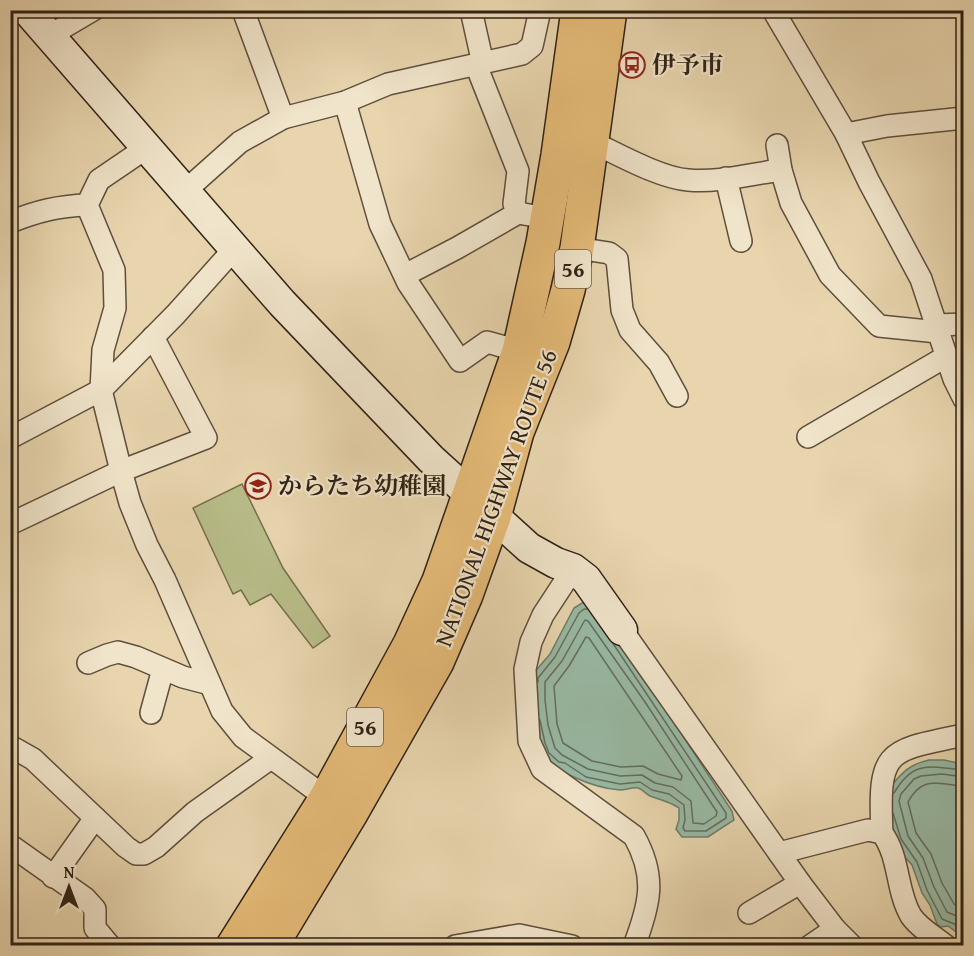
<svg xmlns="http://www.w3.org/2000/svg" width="974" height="956" viewBox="0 0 974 956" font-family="'Gentium Book Plus','Noto Serif JP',serif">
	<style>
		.green { fill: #b8bd89; stroke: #747050; stroke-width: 1.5 }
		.water { fill: #98b9a4; stroke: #6e7d6c; stroke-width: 1.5 }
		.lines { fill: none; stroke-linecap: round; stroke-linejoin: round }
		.shore { stroke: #646e5e; stroke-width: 1.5 }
		.street-casing { stroke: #5e4f3d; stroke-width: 24 }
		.secondary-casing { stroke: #302217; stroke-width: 33 }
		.highway-casing { stroke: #302217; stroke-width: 36 }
		.street { stroke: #f0e4ca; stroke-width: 21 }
		.secondary { stroke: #f0e4ca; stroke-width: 30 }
		.highway { stroke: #e4ba77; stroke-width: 33 }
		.labels { text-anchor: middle; stroke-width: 4.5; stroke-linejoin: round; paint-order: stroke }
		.shield { fill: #f0e4ca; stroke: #6a5c4d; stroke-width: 1.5 }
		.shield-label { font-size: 22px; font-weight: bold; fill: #302217 }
		.poi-label { font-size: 24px; font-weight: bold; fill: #302217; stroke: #f0e4ca; text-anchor: start }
		.street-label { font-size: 24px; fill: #302217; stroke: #f0e4ca }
	</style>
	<rect width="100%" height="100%" fill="#e8d5ae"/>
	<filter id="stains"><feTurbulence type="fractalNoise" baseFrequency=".00333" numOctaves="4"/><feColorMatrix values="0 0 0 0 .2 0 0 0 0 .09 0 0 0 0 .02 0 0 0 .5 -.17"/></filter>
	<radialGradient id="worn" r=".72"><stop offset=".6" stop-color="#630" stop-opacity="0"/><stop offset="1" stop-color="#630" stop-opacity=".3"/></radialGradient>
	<!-- green -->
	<path class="green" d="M 242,484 L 283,568 L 330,636 L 313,648 L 271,594 L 250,605 L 241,590 L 233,594 L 193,508 Z"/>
	<!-- water -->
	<g class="water">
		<path d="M 582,603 L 589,603 L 656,695 L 732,811 L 734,820 L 708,837 L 682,837 L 676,829 L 679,820 L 679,808 C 667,800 662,801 650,796 C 646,794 642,789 638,788 C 633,787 625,790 620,790 C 595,788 546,771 539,745 C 534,724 534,697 532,675 L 550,654 L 574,608 Z"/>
		<path d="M 929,760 L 944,760 L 963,764 L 963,937 L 948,926 L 941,927 L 937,924 L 930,905 L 922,893 L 912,865 L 902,854 L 890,827 L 889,788 C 903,772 908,765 929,760 Z"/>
	</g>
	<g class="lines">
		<!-- shore -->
		<g class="shore">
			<path d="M 585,620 L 588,621 L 645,702 L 717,812 L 716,816 L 704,824 L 693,823 L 691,801 L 673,787 L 655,783 L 642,775 L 620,776 L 588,769 L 562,755 L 555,748 L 548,725 L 545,700 L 545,682 L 562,661 Z"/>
			<path d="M 586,637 L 589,638 L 682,776 L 681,780 L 658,774 L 643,766 L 621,767 L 592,761 L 563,743 L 557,724 L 554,686 L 569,666 Z"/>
			<path d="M 538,682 L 538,678 L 555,657 L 579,613 L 584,609 L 587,609"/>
			<path d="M 540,720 L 545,743 L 549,753 L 559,762 L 565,763 L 586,777 L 620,784 L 640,782 L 652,790 L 669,794 L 684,805 L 685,820 L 683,828 L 685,831 L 706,831 L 726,818 L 726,813 L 612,642"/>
			<path d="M 964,777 L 942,774 L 921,776 L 914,779 L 901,794 L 899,801 L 908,836 L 923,858 L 934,887 L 947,912 L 964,919"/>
			<path d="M 964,786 C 939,785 923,774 908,802 L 916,833 L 931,854 L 942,883 L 954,904 L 964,909"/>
			<path d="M 894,793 C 914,759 930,767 964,770"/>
			<path d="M 893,813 L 901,839 L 917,862 L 927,890 L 942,919 L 964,928"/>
		</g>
		<!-- street casing -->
		<g class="street-casing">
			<g id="street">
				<path d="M 243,10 L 283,118"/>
				<path d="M 471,10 L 483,64"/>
				<path d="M 773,10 L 846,134 L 869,182 L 921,279 L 954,379 L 964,399"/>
				<path d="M 49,36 L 93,10"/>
				<path d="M 476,65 L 518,171 L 514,204 L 518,213"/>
				<path d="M 345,102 L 380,224 L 408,283 L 460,361 L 487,342 L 519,351"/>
				<path d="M 846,134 L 887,126 L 964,118"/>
				<path d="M 592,142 C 618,154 660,178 688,180 C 718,183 750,174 781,170"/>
				<path d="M 777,145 L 781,170 L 791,203 L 830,275 L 879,326 L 938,332"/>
				<path d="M 146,148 L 99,180 L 87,205 L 114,270 L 115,308 L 103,350 L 101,390 L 121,471 L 130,503 L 147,545 L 165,580 L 222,711 L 243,737 L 336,805"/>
				<path d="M 726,178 L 741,241"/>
				<path d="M 185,191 L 240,142 L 283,118 L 345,102 L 388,84 L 522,54 L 532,46 L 540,10"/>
				<path d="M 10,222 C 38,211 58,206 87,205"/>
				<path d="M 577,248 L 609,253 L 617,259 L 622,310 L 630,330 L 659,363 L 677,396"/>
				<path d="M 405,275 L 457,248 L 518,213 L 547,218"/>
				<path d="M 936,325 L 964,324"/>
				<path d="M 808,437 L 947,356"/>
				<path d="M 10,438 L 101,390 L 176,314 L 235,248"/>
				<path d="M 10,524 L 121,471 L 206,438 L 153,337"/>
				<path d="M 573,569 L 543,615 L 531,642 L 525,669 L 529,741 L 542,769 L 634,836 C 657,877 650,904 634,946"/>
				<path d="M 622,630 L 800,883 L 835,929 L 852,946"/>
				<path d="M 88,663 L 107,655 L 118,652 L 136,657 L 183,677 L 210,684"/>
				<path d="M 151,713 L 163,669"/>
				<path d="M 10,746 L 33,759 L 126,847 L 136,854 L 144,854 L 156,847 L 195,812 L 271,758"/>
				<path d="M 882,833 C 878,749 886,751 964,735"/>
				<path d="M 10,845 L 85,898 L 95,909 L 95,928 L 110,946"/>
				<path d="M 779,853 L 868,830 L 882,833 C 900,857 896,891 911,916 C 919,928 935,937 946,946"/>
				<path d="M 53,877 L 95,818"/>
				<path d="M 749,913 L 800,883"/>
				<path d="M 455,946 L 519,935 L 572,946"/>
				<path d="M 810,946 L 835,929"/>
			</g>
		</g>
		<!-- secondary casing -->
		<g class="secondary-casing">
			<path id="secondary" d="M 27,10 L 282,303 L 431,459 L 529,548 L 556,563 L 573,569 L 586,579 L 622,630"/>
		</g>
		<!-- highway casing -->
		<g class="highway-casing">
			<g id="highway">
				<path d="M 233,946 L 326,798 L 410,644 L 439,581 L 519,351 L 543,243 L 558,155 L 578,10"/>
				<path d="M 271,946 L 350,815 L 437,662 L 466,595 L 494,517 L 517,432 L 553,342 L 568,290 L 577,248 L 610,10"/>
			</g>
		</g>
		<!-- street -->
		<use href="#street" class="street"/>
		<!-- secondary -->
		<use href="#secondary" class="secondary"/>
		<!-- highway -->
		<use href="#highway" class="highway"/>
	</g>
	<!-- icons -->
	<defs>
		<g id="bus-ring" transform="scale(1.35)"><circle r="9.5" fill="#f0e4ca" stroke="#8f2418" stroke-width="1.5"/><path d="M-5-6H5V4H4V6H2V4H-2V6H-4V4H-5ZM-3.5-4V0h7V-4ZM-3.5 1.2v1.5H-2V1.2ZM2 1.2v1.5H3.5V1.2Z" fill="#8f2418"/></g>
		<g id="school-ring" transform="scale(1.35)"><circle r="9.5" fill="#f0e4ca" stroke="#8f2418" stroke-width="1.5"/><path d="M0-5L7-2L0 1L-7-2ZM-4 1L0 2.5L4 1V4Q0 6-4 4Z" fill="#8f2418"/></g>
	</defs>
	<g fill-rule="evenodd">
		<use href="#bus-ring" x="632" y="65"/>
		<use href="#school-ring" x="258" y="486"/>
	</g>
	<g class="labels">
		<!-- shield labels -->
		<g class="shield">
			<rect x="555" y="250" width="36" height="38" rx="4.5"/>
			<rect x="347" y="708" width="36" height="38" rx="4.5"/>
		</g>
		<g class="shield-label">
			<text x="573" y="277">56</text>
			<text x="365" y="735">56</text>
		</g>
		<!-- poi labels -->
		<g class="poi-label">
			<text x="652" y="73">伊予市</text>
			<text x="278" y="494">からたち幼稚園</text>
		</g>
		<!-- street labels -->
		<g class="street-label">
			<text transform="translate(496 498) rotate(-70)" y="8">NATIONAL HIGHWAY ROUTE 56</text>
		</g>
	</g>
	<!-- margin -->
	<rect width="974" height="956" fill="none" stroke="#e8d5ae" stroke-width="36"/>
	<rect x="12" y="12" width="950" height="932" fill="none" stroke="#302217" stroke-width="3"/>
	<rect x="18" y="18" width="938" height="920" fill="none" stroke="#302217" stroke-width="1.5"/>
	<!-- north arrow -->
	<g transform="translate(69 887)" stroke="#f0e4ca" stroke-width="4.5" paint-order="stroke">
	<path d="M0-4.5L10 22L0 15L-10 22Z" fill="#302217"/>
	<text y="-9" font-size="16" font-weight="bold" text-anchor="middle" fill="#302217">N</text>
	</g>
	<rect width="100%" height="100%" filter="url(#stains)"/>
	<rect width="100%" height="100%" fill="url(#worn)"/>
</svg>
